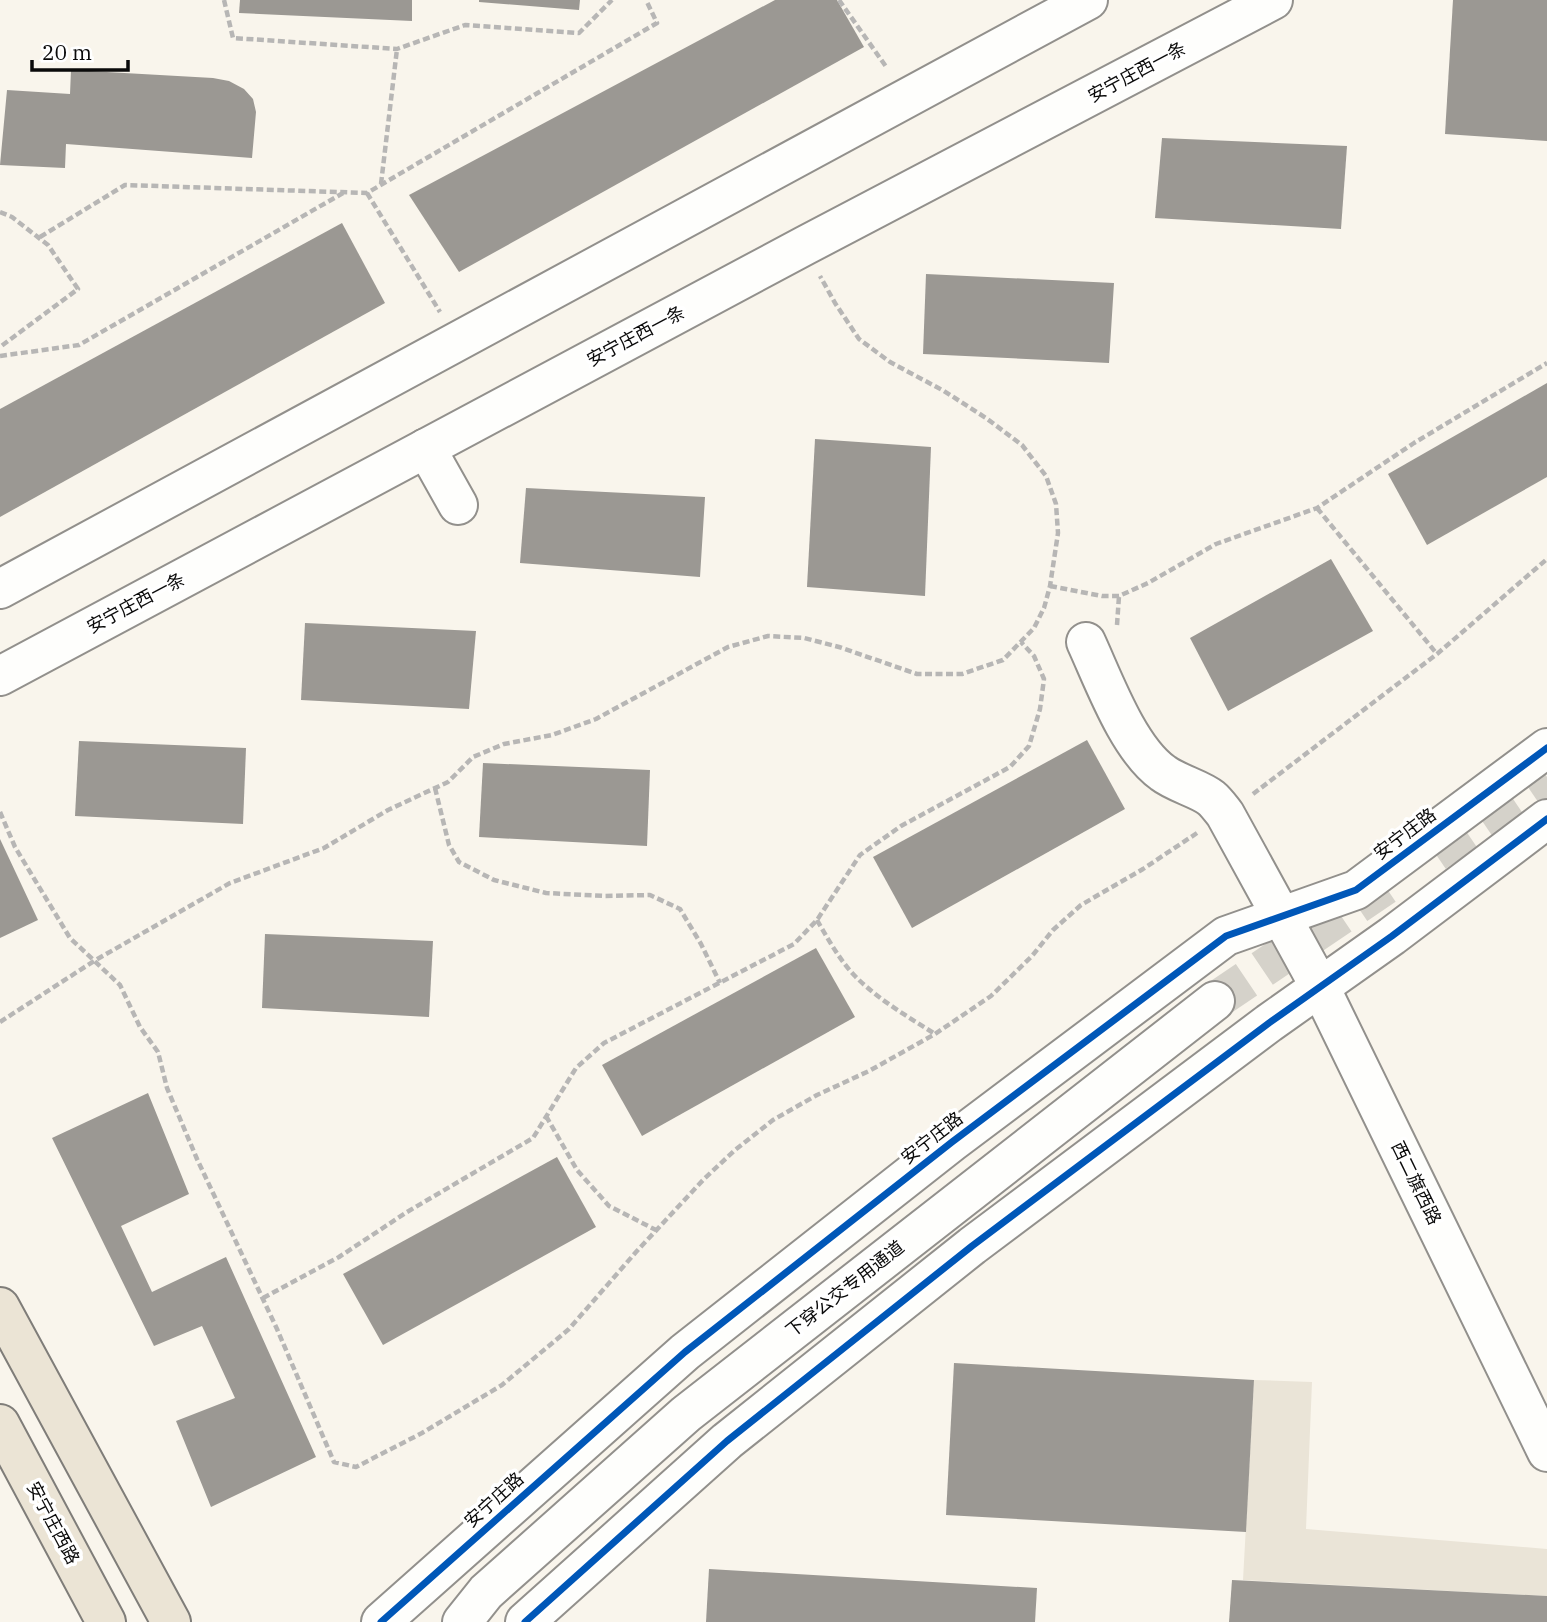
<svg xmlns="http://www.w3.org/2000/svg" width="1547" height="1622" viewBox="0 0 1547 1622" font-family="'IBM Plex Serif','Noto Sans SC',serif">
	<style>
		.plaza { fill: #eae4d7 }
		.building { fill: #9b9893 }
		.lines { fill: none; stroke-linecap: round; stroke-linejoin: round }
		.minor-tunnel { stroke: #d5d2ca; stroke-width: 38; stroke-dasharray: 38 19; stroke-linecap: butt }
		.minor-casing { stroke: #92908c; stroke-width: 42 }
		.major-casing { stroke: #7f7d79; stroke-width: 42 }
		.path { stroke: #b7b6b5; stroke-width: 4.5; stroke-dasharray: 7 3.5; stroke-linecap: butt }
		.minor { stroke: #fefefc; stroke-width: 38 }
		.major { stroke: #ebe4d5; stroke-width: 38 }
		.cycleway-casing { stroke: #fff; stroke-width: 11 }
		.cycleway { stroke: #0057b8; stroke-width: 7 }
		.labels { text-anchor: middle; stroke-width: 7; stroke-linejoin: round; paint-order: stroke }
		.street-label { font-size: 18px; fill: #0a0a0a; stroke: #fff }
	</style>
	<rect width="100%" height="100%" fill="#f9f5ec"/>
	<!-- plaza -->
	<path class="plaza" d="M 1254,1380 L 1312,1382 L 1306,1529 L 1547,1549 L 1547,1596 L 1243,1580 Z"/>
	<!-- building -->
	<g class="building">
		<path d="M 240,0 L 412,0 L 412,21 L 239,13 Z"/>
		<path d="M 479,0 L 580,0 L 579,10 L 479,2 Z"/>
		<path d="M 775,0 L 837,0 L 864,47 L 459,272 L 409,195 Z"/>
		<path d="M 1453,0 L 1547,0 L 1547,141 L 1445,134 Z"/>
		<path d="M 71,70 L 213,78 L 229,81 L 244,89 L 253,99 L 256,112 L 252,158 L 66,144 L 65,168 L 0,165 L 7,90 L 70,94 Z"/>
		<path d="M 1162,138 L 1347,146 L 1341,229 L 1155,218 Z"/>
		<path d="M 342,223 L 385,303 L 0,517 L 0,409 Z"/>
		<path d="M 926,274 L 1114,283 L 1109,363 L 923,354 Z"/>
		<path d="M 1547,383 L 1547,477 L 1427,545 L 1388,474 Z"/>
		<path d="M 815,439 L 931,447 L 925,596 L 807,587 Z"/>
		<path d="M 526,488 L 705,497 L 700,577 L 520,563 Z"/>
		<path d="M 1331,559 L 1373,631 L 1228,711 L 1190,638 Z"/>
		<path d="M 305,623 L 476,631 L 469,709 L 301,700 Z"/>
		<path d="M 1087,740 L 1125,809 L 912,928 L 873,857 Z"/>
		<path d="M 79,741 L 246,748 L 243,824 L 75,816 Z"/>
		<path d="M 483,763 L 650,770 L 647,846 L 479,837 Z"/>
		<path d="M 0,839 L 38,920 L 0,938 Z"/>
		<path d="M 265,934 L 433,941 L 429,1017 L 262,1008 Z"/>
		<path d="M 816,948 L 855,1017 L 642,1136 L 602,1065 Z"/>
		<path d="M 148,1093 L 189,1194 L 121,1226 L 152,1292 L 226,1257 L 316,1457 L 211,1507 L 176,1421 L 235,1398 L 202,1326 L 154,1346 L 52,1138 Z"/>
		<path d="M 557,1157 L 596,1227 L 383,1345 L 343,1274 Z"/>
		<path d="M 954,1363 L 1254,1380 L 1246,1532 L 946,1515 Z"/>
		<path d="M 709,1569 L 1037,1588 L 1035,1622 L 706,1622 Z"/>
		<path d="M 1232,1580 L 1547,1596 L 1547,1622 L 1229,1622 Z"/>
	</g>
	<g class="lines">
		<!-- minor-tunnel -->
		<g class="minor-tunnel">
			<path d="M 1435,853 L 1547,777"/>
			<path d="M 1215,1001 L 1385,886"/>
		</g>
		<!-- minor casing -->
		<g class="minor-casing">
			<g id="minor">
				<path d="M 426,448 L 458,505"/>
				<path d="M 0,589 L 1088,0"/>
				<path d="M 1086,642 C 1104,681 1128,748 1163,773 C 1176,783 1200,789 1211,798 C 1216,802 1221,809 1225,814 L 1320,987 L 1547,1452"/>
				<path d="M 0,676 L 806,245 L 1273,0"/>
				<path d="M 381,1622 L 685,1352 L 952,1142 L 1226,936 L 1356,890 L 1547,748"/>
				<path d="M 462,1622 L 486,1592 L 686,1414 L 1215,1001"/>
				<path d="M 525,1622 L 727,1441 L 972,1246 L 1269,1023 L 1392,936 L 1547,819"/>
			</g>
		</g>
		<!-- major casing -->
		<g class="major-casing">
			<g id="major">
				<path d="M 0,1307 L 171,1622"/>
				<path d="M 0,1424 L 106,1622"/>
			</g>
		</g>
		<!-- path -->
		<g class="path">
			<path d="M 224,0 L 233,38 L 397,49 L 465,25 L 579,33 L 612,0"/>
			<path d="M 839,0 L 887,68"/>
			<path d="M 381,184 L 397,49"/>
			<path d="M 367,193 L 440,312"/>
			<path d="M 0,212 L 12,217 L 48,245 L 78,289 L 0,347"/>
			<path d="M 40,237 L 125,185 L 367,193 L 657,23 L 646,0"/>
			<path d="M 0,356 L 79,345 L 343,193"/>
			<path d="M 1317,508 L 1437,654"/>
			<path d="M 1050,586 L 1102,596 L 1119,596 L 1148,583 L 1216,544 L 1317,508 L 1414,443 L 1547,363"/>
			<path d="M 1117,625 L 1119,596"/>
			<path d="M 435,788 L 449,845 L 459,862 L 494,880 L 546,893 L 605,896 L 650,895 L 680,909 L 701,944 L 720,983"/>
			<path d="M 1253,794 L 1437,654 L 1547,559"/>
			<path d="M 0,812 L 15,847 L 70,938 L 120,985 L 140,1027 L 158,1052 L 167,1088 L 197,1159 L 277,1329 L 334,1462 L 356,1467 L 422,1433 L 502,1385 L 569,1329 L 636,1252 L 704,1179 L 735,1150 L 773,1120 L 817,1095 L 869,1071 L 935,1034 L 991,996 L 1032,956 L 1053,930 L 1081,905 L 1143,869 L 1197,833"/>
			<path d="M 817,920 C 828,939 839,959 854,975 C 877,999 907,1016 935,1034"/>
			<path d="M 0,1022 L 94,961 L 230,883 L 324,848 L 388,810 L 448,782 L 473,757 L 504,744 L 552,735 L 596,719 L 728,647 L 768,636 L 804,638 L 839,647 L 917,674 L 962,674 L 1003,660 L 1034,628 L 1044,608 L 1050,586 L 1058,533 L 1056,504 L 1046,476 L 1022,445 L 986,418 L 944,391 L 890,362 L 859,339 L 835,303 L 820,276"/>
			<path d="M 546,1116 L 577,1170 L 609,1206 L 656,1230"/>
			<path d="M 263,1298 L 339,1257 L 407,1212 L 533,1138 L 576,1068 L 604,1043 L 794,944 L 817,920 L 860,855 L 901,826 L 1010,767 L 1029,746 L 1040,709 L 1044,679 L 1034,656 L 1021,642"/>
		</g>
		<!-- minor -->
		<use href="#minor" class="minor"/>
		<!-- major -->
		<use href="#major" class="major"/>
		<!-- cycleway casing -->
		<g class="cycleway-casing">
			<g id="cycleway">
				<path d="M 381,1622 L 685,1352 L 952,1142 L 1226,936 L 1356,890 L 1547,748"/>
				<path d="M 525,1622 L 727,1441 L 972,1246 L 1269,1023 L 1392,936 L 1547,819"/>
			</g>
		</g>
		<!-- cycleway -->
		<use href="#cycleway" class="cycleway"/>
	</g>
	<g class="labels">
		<!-- street labels -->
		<g class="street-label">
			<text transform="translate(1137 72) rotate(-28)" y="6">安宁庄西一条</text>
			<text transform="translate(636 336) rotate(-28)" y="6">安宁庄西一条</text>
			<text transform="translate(136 603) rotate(-28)" y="6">安宁庄西一条</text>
			<text transform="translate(1405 834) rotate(-37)" y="6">安宁庄路</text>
			<text transform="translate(932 1138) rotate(-38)" y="6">安宁庄路</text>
			<text transform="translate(1416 1183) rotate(64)" y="6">西二旗西路</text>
			<text transform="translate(845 1289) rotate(-38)" y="6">下穿公交专用通道</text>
			<text transform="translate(494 1500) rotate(-42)" y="6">安宁庄路</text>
			<text transform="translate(53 1523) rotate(62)" y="6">安宁庄西路</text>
		</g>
	</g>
	<!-- scale -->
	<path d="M32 60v10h96v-10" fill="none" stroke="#0a0a0a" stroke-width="3.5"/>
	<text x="42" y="60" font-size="21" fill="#0a0a0a" stroke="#ffffff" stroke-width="5" paint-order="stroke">20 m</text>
</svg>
